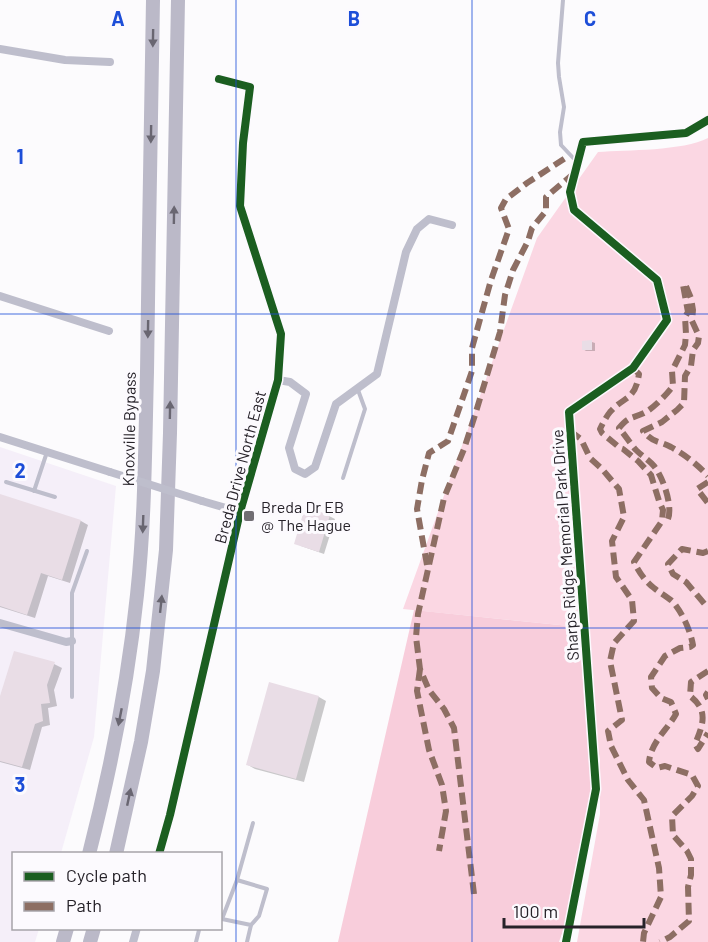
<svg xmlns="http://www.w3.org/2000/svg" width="708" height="942" viewBox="0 0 708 942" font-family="Barlow,sans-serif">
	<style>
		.built { fill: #f5eff9 }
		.green { fill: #fbd7e3 }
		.forest { fill: #f8cddb }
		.shadow { fill: #0003 }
		.building { fill: #e9dde6 }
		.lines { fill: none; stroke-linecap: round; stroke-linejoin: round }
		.service { stroke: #bebecc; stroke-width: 4 }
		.minor { stroke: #bebecc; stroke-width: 8 }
		.motorway { stroke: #bbb9c8; stroke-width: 14 }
		.minor-bridge { stroke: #bebecc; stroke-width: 8 }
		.quiet { stroke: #8d6e63; stroke-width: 6; stroke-dasharray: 12 6; stroke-linecap: butt }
		.cycleway-casing { stroke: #fcfafe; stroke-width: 11 }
		.cycleway { stroke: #1b5e20; stroke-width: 8 }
		.oneway { fill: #696671 }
		.grid { fill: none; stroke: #1d4ed8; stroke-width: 1.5; stroke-opacity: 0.55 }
		.poi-dot { fill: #716e73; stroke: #fcfafe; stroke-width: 2 }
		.labels { text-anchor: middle; stroke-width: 6; stroke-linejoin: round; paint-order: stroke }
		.street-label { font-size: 16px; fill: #262229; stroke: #fcfafe }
		.poi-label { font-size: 16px; fill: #262229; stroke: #fcfafe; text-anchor: start }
		.grid-label { font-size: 20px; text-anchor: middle; font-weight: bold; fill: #1d4ed8; stroke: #fcfafe; stroke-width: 6; stroke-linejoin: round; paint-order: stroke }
	</style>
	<rect width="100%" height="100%" fill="#fcfbfd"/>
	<!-- built -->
	<path class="built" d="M 0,447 L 116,486 L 94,737 L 61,853 L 14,854 L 14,928 L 39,929 L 35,942 L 0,942 Z"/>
	<!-- green -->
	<path class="green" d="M 708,138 L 708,942 L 577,942 L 600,814 L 600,760 L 579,627 L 403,609 L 537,238 L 598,152 C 627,150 683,151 708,138 Z"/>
	<!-- forest -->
	<path class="forest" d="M 414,610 L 579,627 L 591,789 L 564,928 L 559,942 L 338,942 Z"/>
	<!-- shadow -->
	<g class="shadow">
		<path d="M 592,342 L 595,343 L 595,351 L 586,351 L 583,349 Z"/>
		<path d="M 0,496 L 81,521 L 88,525 L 70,583 L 48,576 L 35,618 L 0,607 Z"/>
		<path d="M 329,516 L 335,519 L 324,554 L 301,546 L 296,543 Z"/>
		<path d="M 15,653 L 54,664 L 62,668 L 54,690 L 57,706 L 48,708 L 50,725 L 42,727 L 30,770 L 0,762 L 0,701 Z"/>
		<path d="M 270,684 L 319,697 L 326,701 L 304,782 L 255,769 L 248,765 Z"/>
	</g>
	<!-- building -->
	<g class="building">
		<path d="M 592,340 L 592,350 L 582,350 L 582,341 Z"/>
		<path d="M 0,494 L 81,520 L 62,580 L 41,573 L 27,615 L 0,606 Z"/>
		<path d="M 305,507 L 330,515 L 319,552 L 294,544 Z"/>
		<path d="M 14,651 L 55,662 L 47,685 L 50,703 L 41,704 L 43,721 L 35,724 L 22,767 L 0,761 L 0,696 Z"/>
		<path d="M 269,682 L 319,696 L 296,779 L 246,765 Z"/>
	</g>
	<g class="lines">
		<!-- service -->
		<g class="service">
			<path d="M 563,0 L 558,63 L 559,77 L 564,107 L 560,132 L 561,145 L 577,162"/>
			<path d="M 343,478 L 365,409 L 358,390"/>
			<path d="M 6,482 L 55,497"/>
			<path d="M 34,491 L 47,452"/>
			<path d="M 72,697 L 72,593 L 87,551"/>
			<path d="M 237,880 L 267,889 L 259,916 L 251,925"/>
			<path d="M 222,919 L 237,880 L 253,823"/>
			<path d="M 222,919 L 251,925 L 247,942"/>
			<path d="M 196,942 L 199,930"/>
		</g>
		<!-- minor -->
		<g class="minor">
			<path d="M 0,49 L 65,60 L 110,62"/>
			<path d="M 0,296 L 109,331"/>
			<path d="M 278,380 L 290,382 L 306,394 L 289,448 L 295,469 L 305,474 L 315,467 L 336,404 L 377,374 L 406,252 L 417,229 L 429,219 L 452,225"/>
			<path d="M 0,437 L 110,472"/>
			<path d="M 202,501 L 240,512"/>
			<path d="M 0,623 L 66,642 L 72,641"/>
			<path d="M 159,854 L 170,815 L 240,512 L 278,380 L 281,334 L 240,206 L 243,143 L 250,87 L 219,79"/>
			<path d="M 133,942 L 137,928"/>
			<path d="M 566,942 L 596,789 L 569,412 L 633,368 L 667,320 L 657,280 L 574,210 L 570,192 L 583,142 L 686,133 L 708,120"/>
		</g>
		<!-- motorway -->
		<g class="motorway">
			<path d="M 89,854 C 111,768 128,682 137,595 C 145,521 145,447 147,372 C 149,248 150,124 153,0"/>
			<path d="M 116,854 L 141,742 L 153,671 L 166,550 L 170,433 L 178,0"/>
			<path d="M 63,942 L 67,928"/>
			<path d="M 90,942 L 94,928"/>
		</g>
		<!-- minor-bridge -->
		<path class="minor-bridge" d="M 110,472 L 202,501"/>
		<!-- quiet -->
		<g class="quiet">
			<path d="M 633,368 L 639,374 C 635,401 624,396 610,412 C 606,417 603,423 600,429 L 602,433 L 620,448 L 623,449 L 638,461 L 651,475 L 659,501 L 663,510 L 662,521 L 634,562 C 639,572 645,581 654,588 C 660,593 668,597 673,602 C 683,614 690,630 693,645 L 690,647 L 680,648 L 665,656 L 651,677 L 652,688 L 661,698 L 671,702 L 676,714 C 667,730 651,742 649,762 L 657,768 L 665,766 L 692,775 L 698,786 L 692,796 L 672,816 L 673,835 L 687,851 L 691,859 L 691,875 L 688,887 L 689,921 L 670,937 L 660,942"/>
			<path d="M 570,431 L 581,439 L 590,458 L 602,469 L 619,489 L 624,517 L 612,541 L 616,577 L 632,600 L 634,621 L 614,643 L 610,661 L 622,720 L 608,731 L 611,746 L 628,780 L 644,800 L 659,868 L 661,897 L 644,933 L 643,942"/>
			<path d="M 708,482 L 697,489 L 708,503"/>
			<path d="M 668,519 C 673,506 663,477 654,466 C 649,460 642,456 636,450 C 630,443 625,435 619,428 C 629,416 631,419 644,413 C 654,408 666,395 673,386 L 672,371 L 685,345 L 686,334 L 685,317 L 688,312 L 683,285 L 685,284 L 691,298 L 693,310 L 692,321 L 699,336 L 698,343 L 693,350 L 691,366 L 685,376 L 684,403 L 677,410 L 662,422 L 643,431 C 654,444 658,440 671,447 C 685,455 697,464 708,476"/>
			<path d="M 708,551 L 703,553 L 682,549 L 668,564 L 673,574 L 686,582 L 708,608"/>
			<path d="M 427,565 L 417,509 L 422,480 L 429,453 L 448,441 L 472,371 L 472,348 L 491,280 L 509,229 L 501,208 L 506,199 L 527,183 L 567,157"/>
			<path d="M 420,669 L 417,691 L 429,750 L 442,785 L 446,811 L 439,851"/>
			<path d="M 708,671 L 691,682 L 690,696 C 708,710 704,723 695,744 L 698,749 L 708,733"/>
			<path d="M 708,692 L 706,695 L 708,699"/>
			<path d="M 474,894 L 454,728 L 444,709 L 429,690 L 420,669 L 416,637 L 418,614 L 444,498 L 464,449 L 475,415 L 500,332 L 505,295 L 513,270 L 528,241 L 532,228 L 546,211 L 546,197 L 572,175"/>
		</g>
		<!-- cycleway casing -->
		<g class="cycleway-casing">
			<g id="cycleway">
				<path d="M 159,854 L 170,815 L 240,512 L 278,380 L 281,334 L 240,206 L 243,143 L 250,87 L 219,79"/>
				<path d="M 566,942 L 596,789 L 569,412 L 633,368 L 667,320 L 657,280 L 574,210 L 570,192 L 583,142 L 686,133 L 708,120"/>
			</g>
		</g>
		<!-- cycleway -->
		<use href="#cycleway" class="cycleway"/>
	</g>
	<!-- one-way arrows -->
	<defs><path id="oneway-solid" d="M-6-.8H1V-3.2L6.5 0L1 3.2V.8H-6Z" transform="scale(1.5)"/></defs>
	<g class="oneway">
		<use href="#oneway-solid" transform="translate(153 38) rotate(91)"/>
		<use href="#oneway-solid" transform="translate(151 134) rotate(91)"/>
		<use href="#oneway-solid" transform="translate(174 215) rotate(-89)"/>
		<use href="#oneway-solid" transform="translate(148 329) rotate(91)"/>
		<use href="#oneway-solid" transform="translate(170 410) rotate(-89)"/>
		<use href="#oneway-solid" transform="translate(143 524) rotate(92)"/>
		<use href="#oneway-solid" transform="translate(161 604) rotate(-84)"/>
		<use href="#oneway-solid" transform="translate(120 717) rotate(101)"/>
		<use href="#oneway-solid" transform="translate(129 797) rotate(-78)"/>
	</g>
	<!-- grid -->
	<path class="grid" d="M 236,0 L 236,942M 472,0 L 472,942M 0,314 L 708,314M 0,628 L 708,628"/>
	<!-- markers -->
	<rect class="poi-dot" x="243" y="510" width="12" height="12" rx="3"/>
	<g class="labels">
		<!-- street labels -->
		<g class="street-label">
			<text transform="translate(129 429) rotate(-89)" y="6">Knoxville Bypass</text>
			<text transform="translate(240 467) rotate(-75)" y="6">Breda Drive North East</text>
			<text transform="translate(565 545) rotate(-94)" y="6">Sharps Ridge Memorial Park Drive</text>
		</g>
		<!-- poi labels -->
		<g class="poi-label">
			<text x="261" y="513">Breda Dr EB<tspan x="261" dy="18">@ The Hague</tspan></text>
		</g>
	</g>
	<g class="grid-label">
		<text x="118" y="26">A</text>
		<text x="354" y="26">B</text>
		<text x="590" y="26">C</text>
		<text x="20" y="164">1</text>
		<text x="20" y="478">2</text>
		<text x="20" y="792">3</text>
	</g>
	<!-- legend -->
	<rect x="12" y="852" width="210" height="78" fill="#fcfafe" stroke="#a6a4a9" stroke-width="1.5"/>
	<rect x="24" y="872" width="30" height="9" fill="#1b5e20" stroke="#a6a4a9" stroke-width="1.5"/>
	<text x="66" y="882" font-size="18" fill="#262229">Cycle path</text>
	<rect x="24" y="902" width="30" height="9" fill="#8d6e63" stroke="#a6a4a9" stroke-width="1.5"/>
	<text x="66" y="912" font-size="18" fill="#262229">Path</text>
	<!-- scale -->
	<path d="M504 918v9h140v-9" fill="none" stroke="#262229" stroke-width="3"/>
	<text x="513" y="918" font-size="18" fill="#262229" stroke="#fcfafe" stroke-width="4.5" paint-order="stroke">100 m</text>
</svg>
